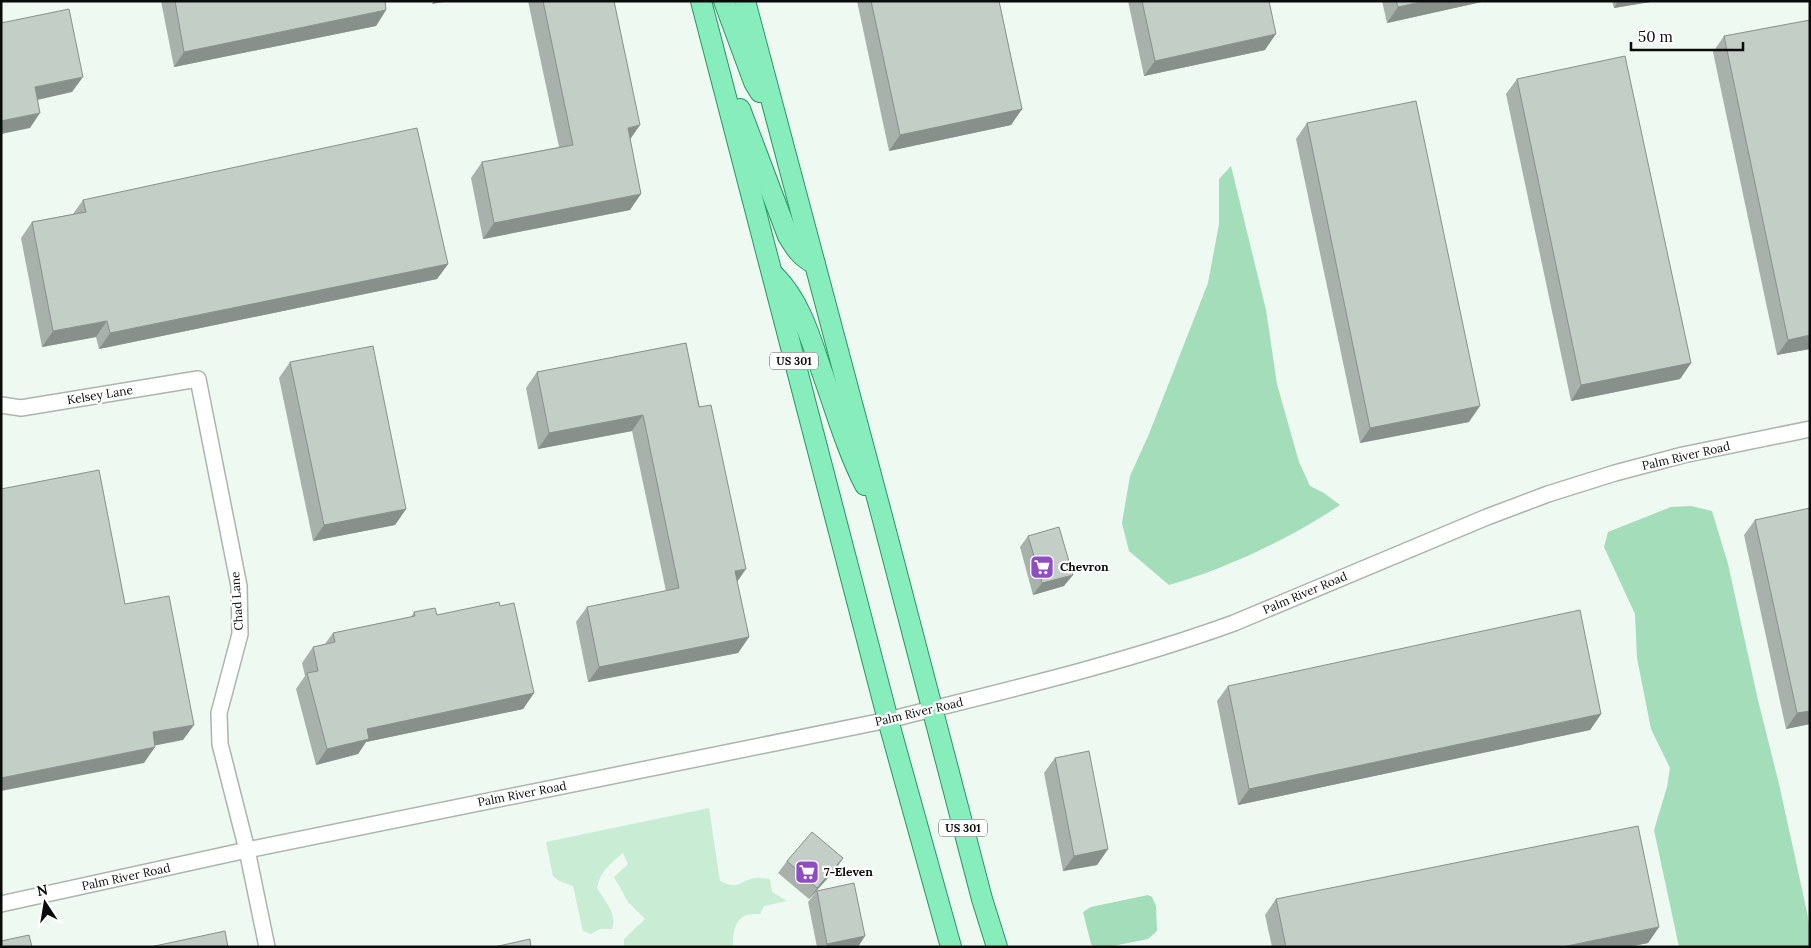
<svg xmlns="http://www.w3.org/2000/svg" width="1811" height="948" viewBox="0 0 1811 948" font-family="Lora,serif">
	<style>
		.green { fill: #c9ecd5 }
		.water { fill: #a3ddb9 }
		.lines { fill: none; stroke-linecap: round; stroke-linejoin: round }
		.minor-casing { stroke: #abb5ae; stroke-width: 18 }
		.major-casing { stroke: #289662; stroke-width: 22 }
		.minor { stroke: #fff; stroke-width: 15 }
		.major { stroke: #88edbd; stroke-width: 20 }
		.wall { fill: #a8b1ab }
		.shaded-wall { fill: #88908b }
		.building { fill: #c3cec7; stroke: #88908b }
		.labels { text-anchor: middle; stroke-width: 4.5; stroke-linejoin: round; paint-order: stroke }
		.shield { fill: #fff; stroke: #535554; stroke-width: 1 }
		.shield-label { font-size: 11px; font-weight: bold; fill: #090c0a }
		.street-label { font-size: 12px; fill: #090c0a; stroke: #fff }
		.poi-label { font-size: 12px; font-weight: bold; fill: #090c0a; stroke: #fff; text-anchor: start }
	</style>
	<rect width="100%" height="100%" fill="#eef9f2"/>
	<!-- green -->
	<path class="green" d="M 709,808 L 720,881 C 740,891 739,880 756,878 C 760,877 766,879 770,879 L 772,892 L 787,901 L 764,906 L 760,914 C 756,914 748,914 744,916 C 734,921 732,937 733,947 L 624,947 L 624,939 L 645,919 L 628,902 L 614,877 L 628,864 L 623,853 C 611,863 600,871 597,888 C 604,901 618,913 612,929 L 600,929 L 591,934 L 583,931 L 573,886 L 559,881 L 553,876 L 546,842 Z"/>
	<!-- water -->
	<g class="water">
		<path d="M 1231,166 L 1266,310 L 1277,384 L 1299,462 L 1310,486 L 1324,493 L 1340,505 C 1291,538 1226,569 1169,585 L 1129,551 L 1122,523 L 1130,476 L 1149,434 L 1208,283 L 1219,224 L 1219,179 Z"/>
		<path d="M 1691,506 L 1712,511 L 1728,564 L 1758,700 L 1779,784 L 1807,912 L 1810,930 L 1810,947 L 1679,947 L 1654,830 L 1667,787 L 1670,768 L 1651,729 L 1637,658 L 1635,614 L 1604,547 L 1608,532 L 1671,507 Z"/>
		<path d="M 1148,895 L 1152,897 L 1156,906 L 1157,931 L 1148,939 L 1108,947 L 1094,947 L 1091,944 L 1083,912 L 1091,907 Z"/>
	</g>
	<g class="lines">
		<!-- minor casing -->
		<g class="minor-casing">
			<g id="minor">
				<path d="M 1,405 L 21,408 L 198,379 L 239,586 L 240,634 L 219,713 L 220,744 L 247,850 L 267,947"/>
				<path d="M 1,904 L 247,850 L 888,720 C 1004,691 1121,664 1234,623 L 1487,517 L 1548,494 L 1615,473 L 1683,455 L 1810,429"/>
			</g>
		</g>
		<!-- major casing -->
		<g class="major-casing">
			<g id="major">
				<path d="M 701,1 L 888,720 L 951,947"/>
				<path d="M 724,1 L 754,82 L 760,92"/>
				<path d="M 745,1 L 883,520 L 982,899 L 997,947"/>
				<path d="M 740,109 L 788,236 C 796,249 801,257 815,264"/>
				<path d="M 775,276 C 800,301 810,337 821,369 C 835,408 846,448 865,485"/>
			</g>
		</g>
		<!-- minor -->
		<use href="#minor" class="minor"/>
		<!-- major -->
		<use href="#major" class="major"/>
	</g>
	<!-- wall -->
	<g class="wall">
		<path d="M 161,1 L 385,1 L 386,10 L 376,26 L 174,67 Z"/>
		<path d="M 528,1 L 614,1 L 630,139 L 630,210 L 483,239 L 471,178 L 482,162 L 559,147 Z"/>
		<path d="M 857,1 L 999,1 L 1022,109 L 1011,125 L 889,151 Z"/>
		<path d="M 1128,1 L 1269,1 L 1265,50 L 1144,76 Z"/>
		<path d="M 1382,1 L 1486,1 L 1387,23 Z"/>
		<path d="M 1612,1 L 1656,1 L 1614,8 Z"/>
		<path d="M 1724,36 L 1810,349 L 1777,355 L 1713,52 Z"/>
		<path d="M 1517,79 L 1691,363 L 1680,379 L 1571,401 L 1506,94 Z"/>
		<path d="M 1307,123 L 1469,422 L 1360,443 L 1296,139 Z"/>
		<path d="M 83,200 L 448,264 L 437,279 L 99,349 L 96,337 L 42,347 L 21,238 L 32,222 L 73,214 Z"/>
		<path d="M 686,343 L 749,637 L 738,653 L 588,682 L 576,622 L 587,607 L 666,591 L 632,431 L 538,449 L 526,388 L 537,372 Z"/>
		<path d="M 290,362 L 406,509 L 395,525 L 313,541 L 279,378 Z"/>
		<path d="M 1755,520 L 1810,724 L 1786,729 L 1744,535 Z"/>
		<path d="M 1028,536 L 1064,586 L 1033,595 L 1020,547 Z"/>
		<path d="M 500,606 L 534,693 L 523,709 L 366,742 L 358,754 L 316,765 L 296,689 L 305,676 L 302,663 L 313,647 L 325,644 L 333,633 L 411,617 L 414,612 L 437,615 Z"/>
		<path d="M 1228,686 L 1601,714 L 1590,730 L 1238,805 L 1217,701 Z"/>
		<path d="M 1055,758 L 1108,849 L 1097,865 L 1063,871 L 1044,773 Z"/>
		<path d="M 843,858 L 835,870 L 817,890 L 858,947 L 817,947 L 808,902 L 816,892 L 809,899 L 778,873 L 787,861 Z"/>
		<path d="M 1276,899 L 1659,927 L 1648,943 L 1628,947 L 1272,947 L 1265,915 Z"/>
	</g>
	<!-- shaded-wall -->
	<g class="shaded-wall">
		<path d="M 434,1 L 449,1 L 432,4 Z"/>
		<path d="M 1426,1 L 1486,1 L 1387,23 L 1398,7 Z"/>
		<path d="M 1618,1 L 1656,1 L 1614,8 Z"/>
		<path d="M 386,10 L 376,26 L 174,67 L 184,52 Z"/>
		<path d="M 1276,34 L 1265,50 L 1144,76 L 1155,61 Z"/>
		<path d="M 83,77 L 72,92 L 24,103 L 35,87 Z"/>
		<path d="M 1022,109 L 1011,125 L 889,151 L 900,135 Z"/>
		<path d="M 40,113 L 30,128 L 1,134 L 1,121 Z"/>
		<path d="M 640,125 L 629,141 L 628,128 Z"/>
		<path d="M 641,194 L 630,210 L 483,239 L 494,223 Z"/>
		<path d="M 448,264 L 437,279 L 99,349 L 110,333 Z"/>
		<path d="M 107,321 L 96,337 L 42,347 L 53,331 Z"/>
		<path d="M 1810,335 L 1810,349 L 1777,355 L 1788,340 Z"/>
		<path d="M 1691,363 L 1680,379 L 1571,401 L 1581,385 Z"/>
		<path d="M 1480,406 L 1469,422 L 1360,443 L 1370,428 Z"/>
		<path d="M 643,415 L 632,431 L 538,449 L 549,433 Z"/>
		<path d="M 406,509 L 395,525 L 313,541 L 324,525 Z"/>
		<path d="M 746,569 L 735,585 L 735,571 Z"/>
		<path d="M 1073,575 L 1064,586 L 1033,595 L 1042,583 Z"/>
		<path d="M 749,637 L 738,653 L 588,682 L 599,667 Z"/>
		<path d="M 534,693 L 523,709 L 366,742 L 358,754 L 316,765 L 327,749 L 367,729 Z"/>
		<path d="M 1810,711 L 1810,724 L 1786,729 L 1797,713 Z"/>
		<path d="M 1601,714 L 1590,730 L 1238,805 L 1249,789 Z"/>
		<path d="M 194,725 L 183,740 L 142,748 L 153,732 Z"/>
		<path d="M 155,747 L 144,763 L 1,791 L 1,778 Z"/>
		<path d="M 1108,849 L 1097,865 L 1063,871 L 1074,856 Z"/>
		<path d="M 843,858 L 835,870 L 809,899 L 817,888 Z"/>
		<path d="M 1659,927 L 1648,943 L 1628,947 L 1562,947 Z"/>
		<path d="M 865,936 L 858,947 L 826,947 L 827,944 Z"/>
	</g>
	<!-- building -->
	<g class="building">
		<path d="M 175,1 L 385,1 L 386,10 L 184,52 Z"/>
		<path d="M 543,1 L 614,1 L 640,125 L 628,128 L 641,194 L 494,223 L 482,162 L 573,145 Z"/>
		<path d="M 871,1 L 999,1 L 1022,109 L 900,135 Z"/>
		<path d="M 1142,1 L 1269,1 L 1276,34 L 1155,61 Z"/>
		<path d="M 1396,1 L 1426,1 L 1398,7 Z"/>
		<path d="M 69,9 L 83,77 L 35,87 L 40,113 L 1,121 L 1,23 Z"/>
		<path d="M 1810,20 L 1810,335 L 1788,340 L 1724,36 Z"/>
		<path d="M 1625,56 L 1691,363 L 1581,385 L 1517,79 Z"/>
		<path d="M 1416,101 L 1480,406 L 1370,428 L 1307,123 Z"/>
		<path d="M 417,128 L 448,264 L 110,333 L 107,321 L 53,331 L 32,222 L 86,212 L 83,200 Z"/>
		<path d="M 686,343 L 699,407 L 711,405 L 746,569 L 735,571 L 749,637 L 599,667 L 587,607 L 679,588 L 643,415 L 549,433 L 537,372 Z"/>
		<path d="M 373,346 L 406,509 L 324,525 L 290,362 Z"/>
		<path d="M 99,470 L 125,604 L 169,596 L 194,725 L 153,732 L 155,747 L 1,778 L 1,489 Z"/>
		<path d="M 1810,508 L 1810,711 L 1797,713 L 1755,520 Z"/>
		<path d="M 1059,527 L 1073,575 L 1042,583 L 1028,536 Z"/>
		<path d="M 499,602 L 500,606 L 514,603 L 534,693 L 367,729 L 369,739 L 327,749 L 307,673 L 318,671 L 313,647 L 335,642 L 333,633 L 415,616 L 414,612 L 435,608 L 437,615 Z"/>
		<path d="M 1580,610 L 1601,714 L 1249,789 L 1228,686 Z"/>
		<path d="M 1089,751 L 1108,849 L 1074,856 L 1055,758 Z"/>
		<path d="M 1638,826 L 1659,927 L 1562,947 L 1286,947 L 1276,899 Z"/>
		<path d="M 812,832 L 843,858 L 817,888 L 787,861 Z"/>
		<path d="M 854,883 L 865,936 L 827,944 L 817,891 Z"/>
		<path d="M 225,931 L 228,947 L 150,947 Z"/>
		<path d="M 29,935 L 32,947 L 1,947 L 1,941 Z"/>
		<path d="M 530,939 L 531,947 L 494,947 Z"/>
	</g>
	<!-- icons -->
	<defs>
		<g id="supermarket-square" transform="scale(1.25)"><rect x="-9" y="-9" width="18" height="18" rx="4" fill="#8e4dc2" stroke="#fff"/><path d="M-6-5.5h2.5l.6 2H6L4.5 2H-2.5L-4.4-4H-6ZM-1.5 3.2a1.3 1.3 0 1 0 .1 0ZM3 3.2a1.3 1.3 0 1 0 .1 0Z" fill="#fff"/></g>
	</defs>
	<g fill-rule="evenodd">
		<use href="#supermarket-square" x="1042" y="567"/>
		<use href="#supermarket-square" x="807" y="872"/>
	</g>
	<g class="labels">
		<!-- shield labels -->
		<g class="shield">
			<rect x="770" y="352.5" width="48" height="17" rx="4"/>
			<rect x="939" y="819.5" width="48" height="17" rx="4"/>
		</g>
		<g class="shield-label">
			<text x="794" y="365">US 301</text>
			<text x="963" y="832">US 301</text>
		</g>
		<!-- street labels -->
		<g class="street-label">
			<text transform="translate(100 395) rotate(-9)" y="4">Kelsey Lane</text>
			<text transform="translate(1686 456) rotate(-13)" y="4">Palm River Road</text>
			<text transform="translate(1305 593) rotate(-23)" y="4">Palm River Road</text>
			<text transform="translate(237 601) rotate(-94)" y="4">Chad Lane</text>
			<text transform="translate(919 712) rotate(-13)" y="4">Palm River Road</text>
			<text transform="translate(522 794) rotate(-11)" y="4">Palm River Road</text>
			<text transform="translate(126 877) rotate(-12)" y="4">Palm River Road</text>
		</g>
		<!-- poi labels -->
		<g class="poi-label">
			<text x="1060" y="571">Chevron</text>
			<text x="824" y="876">7-Eleven</text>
		</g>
	</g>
	<!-- border -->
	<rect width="1811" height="948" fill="none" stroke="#090c0a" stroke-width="5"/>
	<!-- north arrow -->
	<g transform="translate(45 903) rotate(348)" stroke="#ffffff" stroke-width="4" paint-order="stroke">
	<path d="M0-4L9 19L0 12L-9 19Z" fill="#090c0a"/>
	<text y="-8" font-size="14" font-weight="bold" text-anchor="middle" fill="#090c0a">N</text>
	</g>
	<!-- scale -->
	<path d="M1631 42v8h112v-8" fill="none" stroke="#090c0a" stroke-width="2.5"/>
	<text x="1638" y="42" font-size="15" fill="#090c0a" stroke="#ffffff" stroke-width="4" paint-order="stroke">50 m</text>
</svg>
